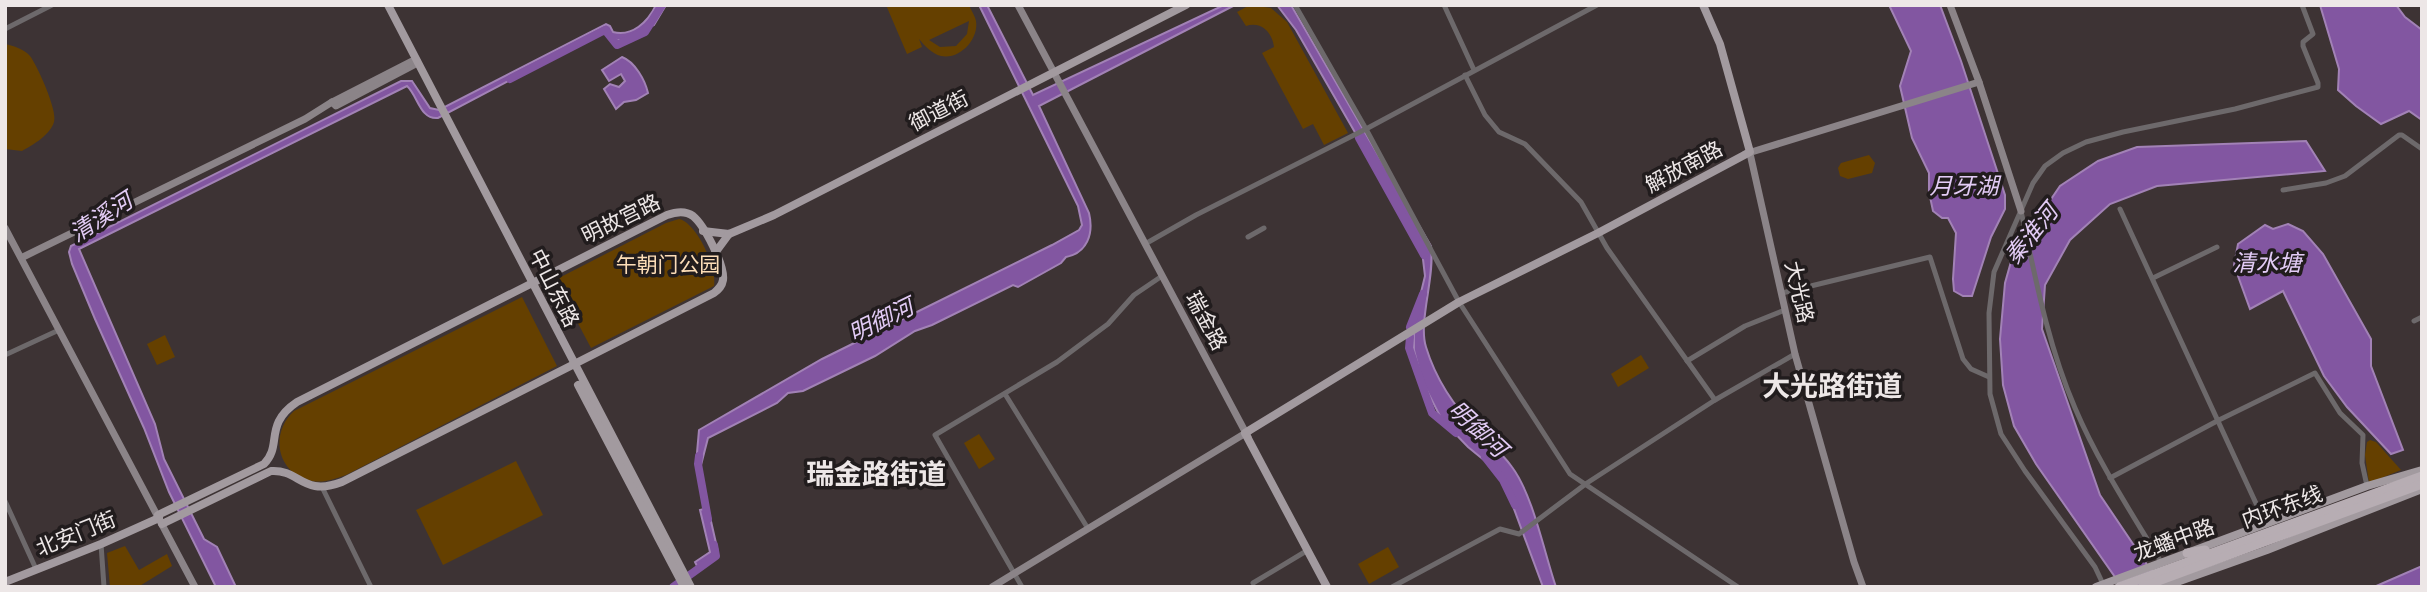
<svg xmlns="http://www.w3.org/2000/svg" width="2427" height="592" viewBox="0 0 2427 592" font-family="Lato,'Noto Sans SC',sans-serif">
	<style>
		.green { fill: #654000; fill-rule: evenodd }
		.water { fill: #8256a1; stroke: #a282b6; stroke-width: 2 }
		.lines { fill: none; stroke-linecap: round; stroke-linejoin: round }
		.river { stroke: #8256a1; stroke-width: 8 }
		.street { stroke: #6d696b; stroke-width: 5 }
		.secondary { stroke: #8b8488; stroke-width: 7 }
		.primary { stroke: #a29a9f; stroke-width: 8 }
		.highway { stroke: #b7adb3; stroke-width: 9 }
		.labels { text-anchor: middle; stroke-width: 7; stroke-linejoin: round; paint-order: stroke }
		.street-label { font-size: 21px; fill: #ede7e7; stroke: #211c1d }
		.park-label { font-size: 21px; fill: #fcddb7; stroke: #211c1d }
		.water-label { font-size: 23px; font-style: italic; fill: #e3ccf6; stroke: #211c1d }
		.district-label { font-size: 28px; font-weight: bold; fill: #ede7e7; stroke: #211c1d }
	</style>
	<rect width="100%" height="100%" fill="#3d3334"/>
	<!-- green -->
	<g class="green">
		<path d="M 886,5 L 969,5 C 971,10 975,16 976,21 C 979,39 960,60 941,56 C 932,54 924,45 919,39 L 922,47 L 907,54 ZM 969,21 L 967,34 L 956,46 L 940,47 L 929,40 Z"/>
		<path d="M 1250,5 L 1271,8 L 1287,22 L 1348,133 L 1324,145 L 1313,124 L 1303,129 L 1262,53 L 1274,47 C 1272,32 1261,21 1246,26 L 1237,12 Z"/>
		<path d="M 5,44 C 14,46 24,49 30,56 C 37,65 58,111 54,122 C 50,135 33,145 22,151 L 5,149 Z"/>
		<path d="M 1869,155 L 1875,163 L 1872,173 L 1848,179 L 1840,176 L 1838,168 L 1841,163 Z"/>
		<path d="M 679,219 C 697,223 717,268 714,286 L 591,348 L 555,280 L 666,223 Z"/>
		<path d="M 522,297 L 557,366 L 346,475 C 334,479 325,483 312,481 C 277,474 269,434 294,411 Z"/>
		<path d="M 165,335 L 175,357 L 157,365 L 147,344 Z"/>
		<path d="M 1641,355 L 1649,368 L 1618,387 L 1611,374 Z"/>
		<path d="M 979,434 L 995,459 L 979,469 L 964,443 Z"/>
		<path d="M 2370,440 L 2376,442 L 2401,470 L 2369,483 L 2365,455 L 2367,442 Z"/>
		<path d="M 516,461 L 543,515 L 443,565 L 416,510 Z"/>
		<path d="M 125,546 L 139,570 L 167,554 L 172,566 L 138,587 L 110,587 L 107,553 Z"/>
		<path d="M 1388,547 L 1399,567 L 1369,584 L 1358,564 Z"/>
	</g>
	<!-- water -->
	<g class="water">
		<path d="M 656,5 L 666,5 L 654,25 L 624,40 L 617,40 L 605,31 L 602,32 L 438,118 C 420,120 418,96 407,86 L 79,249 L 155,424 L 164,459 L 204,539 L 217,547 L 236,587 L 216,587 L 169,492 L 144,428 L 95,319 L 72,264 L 69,252 L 71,246 L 401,81 L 412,81 L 430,108 L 439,110 L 606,24 L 610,26 L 613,32 C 632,37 648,22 656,5 Z"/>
		<path d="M 979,5 L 987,5 L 1033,95 L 1224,5 L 1235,5 L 1039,106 L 1089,213 C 1094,234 1087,253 1066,257 L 1061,263 L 1018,287 L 1013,285 L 932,325 L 915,331 L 875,356 L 803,391 L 788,393 L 777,403 L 708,438 L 701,465 L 696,464 L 699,430 L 822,359 L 1052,245 L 1079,230 L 1082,225 L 1078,206 Z"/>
		<path d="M 1277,5 L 1291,5 L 1431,246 C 1435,278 1418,322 1426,347 C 1436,380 1455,408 1479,432 C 1490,443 1503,454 1512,467 C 1533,495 1544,552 1556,587 L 1543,587 L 1501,474 L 1468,447 L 1442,420 L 1422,381 L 1414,350 L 1414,321 L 1425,276 L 1422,251 L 1417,240 L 1296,30 Z"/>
		<path d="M 1889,5 L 1940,5 L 1961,61 L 2005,195 L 2005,209 L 1991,237 L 1972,296 L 1963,296 L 1954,291 L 1953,279 L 1956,233 L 1948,218 L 1942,218 L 1933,211 L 1929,192 L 1929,173 L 1912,138 L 1900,86 L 1911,51 Z"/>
		<path d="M 2320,5 L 2396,5 L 2405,17 L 2422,30 L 2422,120 L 2409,111 L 2381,124 L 2356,106 L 2338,90 L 2339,69 Z"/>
		<path d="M 622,57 C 635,62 645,80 648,93 L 636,100 L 624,102 L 616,109 L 604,89 L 610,84 L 619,87 L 625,81 L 621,74 L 609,81 L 602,70 Z"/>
		<path d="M 2306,141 L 2325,171 L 2157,186 L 2110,204 L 2070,240 L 2045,285 L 2042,329 L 2100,495 L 2162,587 L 2122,587 L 2036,464 L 2014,426 L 2003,385 L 2000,339 L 2005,283 L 2014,251 L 2024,226 L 2047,205 L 2060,186 L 2098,161 L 2137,147 Z"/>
		<path d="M 2288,224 L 2303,231 L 2323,254 L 2371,339 L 2371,366 L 2403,450 L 2391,454 L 2347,407 L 2324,376 L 2283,291 L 2250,309 L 2234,265 L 2238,244 L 2265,225 L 2273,229 Z"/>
		<path d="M 708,508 L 718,552 L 716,557 L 699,570 L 695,562 L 710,552 L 700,510 Z"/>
		<path d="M 2422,566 L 2422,587 L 2374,587 Z"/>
	</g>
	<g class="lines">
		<!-- river -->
		<g class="river">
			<path d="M 510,79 L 605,30 L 617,45 L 645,32 L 662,5"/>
			<path d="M 1359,138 L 1424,255"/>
			<path d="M 1410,327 L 1423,294"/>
			<path d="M 1410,337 L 1409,348 L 1432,413 L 1456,433"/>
			<path d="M 699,456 L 698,464 L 708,519"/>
			<path d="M 1485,457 L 1503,480 L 1515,505"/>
			<path d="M 673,587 L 716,556 L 714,545"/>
		</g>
		<!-- street -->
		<g class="street">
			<path d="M 1295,5 L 1366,129 L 1459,302 L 1570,474 L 1738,587"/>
			<path d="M 1444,5 L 1474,70"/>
			<path d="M 5,29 L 52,5"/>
			<path d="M 1465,75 L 1485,115 L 1499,132 L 1525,144 L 1581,202 L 1607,248 L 1715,400"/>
			<path d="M 2283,190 L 2326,183 L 2345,176 L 2399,135 L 2402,135 L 2422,149"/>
			<path d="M 2120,209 L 2266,525"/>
			<path d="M 2021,211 C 2035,276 2048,346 2075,408 C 2098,462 2131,512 2161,562"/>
			<path d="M 1248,237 L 1264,228"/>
			<path d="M 1145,244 L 1196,215 L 1366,129 L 1597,5"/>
			<path d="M 2153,278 L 2217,247"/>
			<path d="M 1782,293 L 1930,257 L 1963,359 L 1971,369 L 1989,377"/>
			<path d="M 2414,321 L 2422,317"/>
			<path d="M 5,355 L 59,330"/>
			<path d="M 1687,361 L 1745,326 L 1785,310"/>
			<path d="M 1005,394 L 1087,527"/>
			<path d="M 2110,478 L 2219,420 L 2315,373 L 2340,413 L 2363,435 L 2362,463 L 2367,486"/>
			<path d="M 322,487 L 371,587"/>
			<path d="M 5,501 L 36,569"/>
			<path d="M 101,544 L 104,587"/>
			<path d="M 1253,583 L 1308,550"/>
			<path d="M 2103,584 L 2095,567 L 2025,471 L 2001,434 L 1990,394 L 1989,313 L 1994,272 L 2033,183 L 2045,166 L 2063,153 L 2086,142 L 2123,132 L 2235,109 L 2318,87 L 2318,83 L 2303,46 L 2303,42 L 2313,34 L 2302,5"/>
			<path d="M 1022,587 L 935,435 L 1057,362 L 1108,324 L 1134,295 L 1162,276"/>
			<path d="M 1392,587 L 1500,529 L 1519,534 L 1587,483 L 1715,400 L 1795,354"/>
		</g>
		<!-- secondary -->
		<g class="secondary">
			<path d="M 1018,5 L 1248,437"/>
			<path d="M 1950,5 L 1979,82 L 2021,211"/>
			<path d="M 332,102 L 336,106 L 414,65 L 417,61"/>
			<path d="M 1749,149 L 1795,354 L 1854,562 L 1863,587"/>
			<path d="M 1745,154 L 1979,82"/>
			<path d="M 5,228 L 195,587"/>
			<path d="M 23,257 L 305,119 L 332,102 L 412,61 L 417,61"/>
			<path d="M 992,587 L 1249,431"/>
		</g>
		<!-- primary -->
		<g class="primary">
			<path d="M 388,5 L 691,587"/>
			<path d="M 703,231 L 729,234 L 774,215 L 1186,5"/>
			<path d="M 715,253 L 729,234"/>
			<path d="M 578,385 L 684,587"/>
			<path d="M 158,515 L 264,464 C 283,445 263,425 297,402 L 667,215 C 675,212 685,210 693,216 C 704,225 725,265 723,280 C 722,286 719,289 714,293 L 342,482 C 302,497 300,469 271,471 L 162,524"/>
			<path d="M 5,582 L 101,544 L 159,518"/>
			<path d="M 1327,587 L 1245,433 L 1459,302 L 1598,233 L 1750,152 L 1720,44 L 1703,5"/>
			<path d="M 2096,587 L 2367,486 L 2422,470"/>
			<path d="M 2163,587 L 2267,550 L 2422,489"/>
		</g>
		<!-- highway -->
		<g class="highway">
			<path d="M 2187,553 L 2205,550"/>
			<path d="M 2119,587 L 2422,476"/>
			<path d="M 2142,587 L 2422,484"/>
		</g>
	</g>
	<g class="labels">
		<!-- street labels -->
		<g class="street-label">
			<text transform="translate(939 111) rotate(-27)" y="7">御道街</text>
			<text transform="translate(1684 167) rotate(-28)" y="7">解放南路</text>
			<text transform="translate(621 219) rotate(-26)" y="7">明故宫路</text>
			<text transform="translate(554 288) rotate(63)" y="7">中山东路</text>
			<text transform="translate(1799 292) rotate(77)" y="7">大光路</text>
			<text transform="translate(1206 321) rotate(62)" y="7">瑞金路</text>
			<text transform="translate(2282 507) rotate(-20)" y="7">内环东线</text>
			<text transform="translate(76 534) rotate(-22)" y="7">北安门街</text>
			<text transform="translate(2174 540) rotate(-20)" y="7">龙蟠中路</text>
		</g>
		<!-- park labels -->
		<g class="park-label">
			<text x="668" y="272">午朝门公园</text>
		</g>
		<!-- water labels -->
		<g class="water-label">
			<text x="1964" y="194">月牙湖</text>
			<text transform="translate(101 217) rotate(-33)" y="8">清溪河</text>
			<text transform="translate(2031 234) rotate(-51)" y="8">秦淮河</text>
			<text x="2267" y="271">清水塘</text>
			<text transform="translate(881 320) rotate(-26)" y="8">明御河</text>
			<text transform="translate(1478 429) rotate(43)" y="8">明御河</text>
		</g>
		<!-- district labels -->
		<g class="district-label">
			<text x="1832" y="396">大光路街道</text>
			<text x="876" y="484">瑞金路街道</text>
		</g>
	</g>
	<!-- border -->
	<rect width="2427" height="592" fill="none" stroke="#ede7e7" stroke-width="14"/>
</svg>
